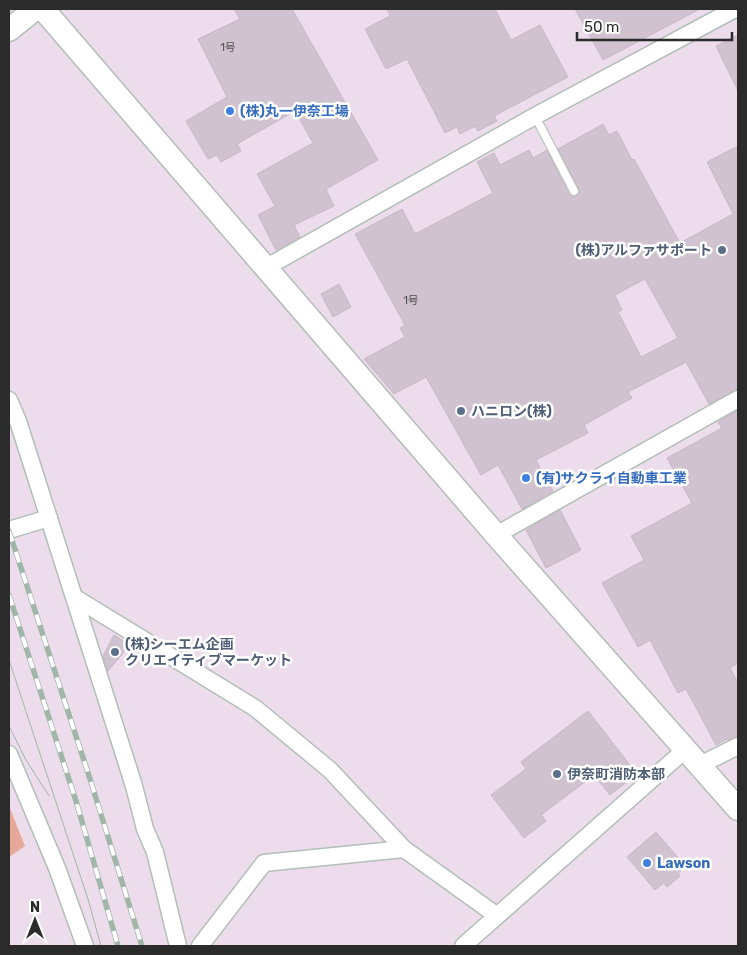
<svg xmlns="http://www.w3.org/2000/svg" width="747" height="955" viewBox="0 0 747 955" font-family="Rubik,'Noto Sans JP',sans-serif">
	<style>
		.green { fill: #e5a899 }
		.building { fill: #d0c2ce; stroke: #c9b7c6; fill-rule: evenodd }
		.lines { fill: none; stroke-linecap: round; stroke-linejoin: round }
		.lane-casing { stroke: #b1bfb6; stroke-width: 10 }
		.street-casing { stroke: #b1bfb6; stroke-width: 19 }
		.secondary-casing { stroke: #b1bfb6; stroke-width: 25 }
		.lane { stroke: #fff; stroke-width: 8 }
		.street { stroke: #fff; stroke-width: 16 }
		.secondary { stroke: #fff; stroke-width: 22 }
		.tram { stroke: #a0b6a8; stroke-width: 1 }
		.rail-casing { stroke: #a0b6a8; stroke-width: 5.5 }
		.rail { stroke: #fff; stroke-width: 4; stroke-dasharray: 11; stroke-linecap: butt }
		.shop-dot { fill: #3f7fe0; stroke: #fff; stroke-width: 2 }
		.service-dot { fill: #5c6f8a; stroke: #fff; stroke-width: 2 }
		.labels { text-anchor: middle; stroke-width: 5; stroke-linejoin: round; paint-order: stroke }
		.number-label { font-size: 11px; fill: #545154 }
		.shop-label { font-size: 14px; font-weight: bold; fill: #366cbe; stroke: #fff; text-anchor: start }
		.service-label { font-size: 14px; font-weight: bold; fill: #4e5e75; stroke: #fff; text-anchor: start }
	</style>
	<rect width="100%" height="100%" fill="#edddec"/>
	<!-- green -->
	<path class="green" d="M 9,806 L 25,846 L 9,857 Z"/>
	<!-- building -->
	<g class="building">
		<path d="M 234,9 L 292,9 L 378,160 L 326,189 L 334,206 L 294,225 L 300,237 L 276,250 L 258,215 L 275,206 L 257,174 L 313,143 L 295,111 L 237,144 L 241,151 L 221,162 L 217,155 L 208,159 L 186,121 L 227,97 L 198,39 L 240,19 Z"/>
		<path d="M 387,9 L 495,9 L 511,40 L 540,25 L 568,77 L 494,116 L 497,121 L 478,131 L 475,126 L 460,134 L 457,127 L 445,133 L 407,59 L 386,69 L 365,29 L 390,16 Z"/>
		<path d="M 575,9 L 700,9 L 603,60 Z"/>
		<path d="M 738,35 L 738,91 L 716,46 Z"/>
		<path d="M 603,124 L 609,135 L 617,131 L 632,160 L 634,159 L 680,243 L 733,214 L 707,162 L 738,146 L 738,389 L 709,404 L 686,362 L 628,392 L 632,398 L 584,425 L 588,433 L 536,460 L 553,491 L 522,509 L 498,465 L 481,475 L 426,377 L 394,394 L 364,359 L 405,337 L 400,328 L 405,325 L 355,234 L 402,209 L 415,234 L 493,193 L 477,162 L 494,153 L 500,165 L 529,150 L 533,158 L 547,150 L 569,194 L 571,196 L 576,196 L 579,194 L 579,189 L 558,149 ZM 645,279 L 678,338 L 641,357 L 618,312 L 622,310 L 615,295 Z"/>
		<path d="M 339,284 L 351,307 L 333,317 L 321,294 Z"/>
		<path d="M 738,410 L 738,663 L 730,668 L 738,683 L 738,736 L 728,740 L 727,739 L 716,745 L 686,689 L 678,693 L 650,640 L 638,647 L 602,583 L 644,560 L 631,536 L 692,503 L 667,458 L 722,428 L 718,422 Z"/>
		<path d="M 560,510 L 581,550 L 546,568 L 526,530 Z"/>
		<path d="M 114,635 L 130,645 L 108,671 L 103,656 Z"/>
		<path d="M 588,711 L 637,774 L 610,795 L 594,775 L 541,815 L 546,821 L 524,838 L 491,795 L 526,769 L 521,762 Z"/>
		<path d="M 656,832 L 686,867 L 678,873 L 680,876 L 667,887 L 664,883 L 655,890 L 627,857 Z"/>
	</g>
	<g class="lines">
		<!-- lane casing -->
		<g class="lane-casing">
			<path id="lane" d="M 535,116 L 574,191"/>
		</g>
		<!-- street casing -->
		<g class="street-casing">
			<g id="street">
				<path d="M 265,268 L 535,116 L 735,9"/>
				<path d="M 9,400 L 18,421 L 134,786 L 145,829 L 155,852 L 178,946"/>
				<path d="M 9,530 L 49,518"/>
				<path d="M 496,535 L 738,399"/>
				<path d="M 74,597 L 255,708 L 330,770 L 404,849"/>
				<path d="M 9,754 L 57,868 L 85,946"/>
				<path d="M 700,765 L 738,746"/>
				<path d="M 200,946 L 264,863 L 404,849 L 496,915"/>
				<path d="M 463,946 L 686,749"/>
			</g>
		</g>
		<!-- secondary casing -->
		<g class="secondary-casing">
			<g id="secondary">
				<path d="M 43,9 L 496,535 L 738,809"/>
				<path d="M 9,30 L 35,9"/>
			</g>
		</g>
		<!-- lane -->
		<use href="#lane" class="lane"/>
		<!-- street -->
		<use href="#street" class="street"/>
		<!-- secondary -->
		<use href="#secondary" class="secondary"/>
		<!-- tram -->
		<g class="tram">
			<path d="M 9,660 L 88,899 L 101,946"/>
			<path d="M 9,726 L 26,760 L 49,796"/>
		</g>
		<!-- rail casing -->
		<g class="rail-casing">
			<g id="rail">
				<path d="M 9,531 L 90,779 L 142,946"/>
				<path d="M 9,595 L 76,801 L 118,946"/>
			</g>
		</g>
		<!-- rail -->
		<use href="#rail" class="rail"/>
	</g>
	<!-- markers -->
	<g class="shop-dot">
		<circle cx="230" cy="111" r="5"/>
		<circle cx="526" cy="478" r="5"/>
		<circle cx="647" cy="863" r="5"/>
	</g>
	<g class="service-dot">
		<circle cx="722" cy="250" r="5"/>
		<circle cx="461" cy="411" r="5"/>
		<circle cx="115" cy="652" r="5"/>
		<circle cx="557" cy="774" r="5"/>
	</g>
	<g class="labels">
		<!-- number labels -->
		<g class="number-label">
			<text x="228" y="51">1号</text>
			<text x="411" y="304">1号</text>
		</g>
		<!-- shop labels -->
		<g class="shop-label">
			<text x="240" y="116">(株)丸一伊奈工場</text>
			<text x="536" y="483">(有)サクライ自動車工業</text>
			<text x="657" y="868">Lawson</text>
		</g>
		<!-- service labels -->
		<g class="service-label">
			<text x="712" y="255" text-anchor="end">(株)アルファサポート</text>
			<text x="471" y="416">ハニロン(株)</text>
			<text x="125" y="649">(株)シーエム企画<tspan x="125" dy="16">クリエイティブマーケット</tspan></text>
			<text x="567" y="779">伊奈町消防本部</text>
		</g>
	</g>
	<!-- border -->
	<rect width="747" height="955" fill="none" stroke="#2b2b2b" stroke-width="20"/>
	<!-- north arrow -->
	<g transform="translate(35 920)" stroke="#ffffff" stroke-width="4" paint-order="stroke">
	<path d="M0-4L9 19L0 12L-9 19Z" fill="#2b2b2b"/>
	<text y="-8" font-size="14" font-weight="bold" text-anchor="middle" fill="#2b2b2b">N</text>
	</g>
	<!-- scale -->
	<path d="M577 32v8h155v-8" fill="none" stroke="#2b2b2b" stroke-width="2.5"/>
	<text x="584" y="32" font-size="15" fill="#2b2b2b" stroke="#ffffff" stroke-width="4" paint-order="stroke">50 m</text>
</svg>
